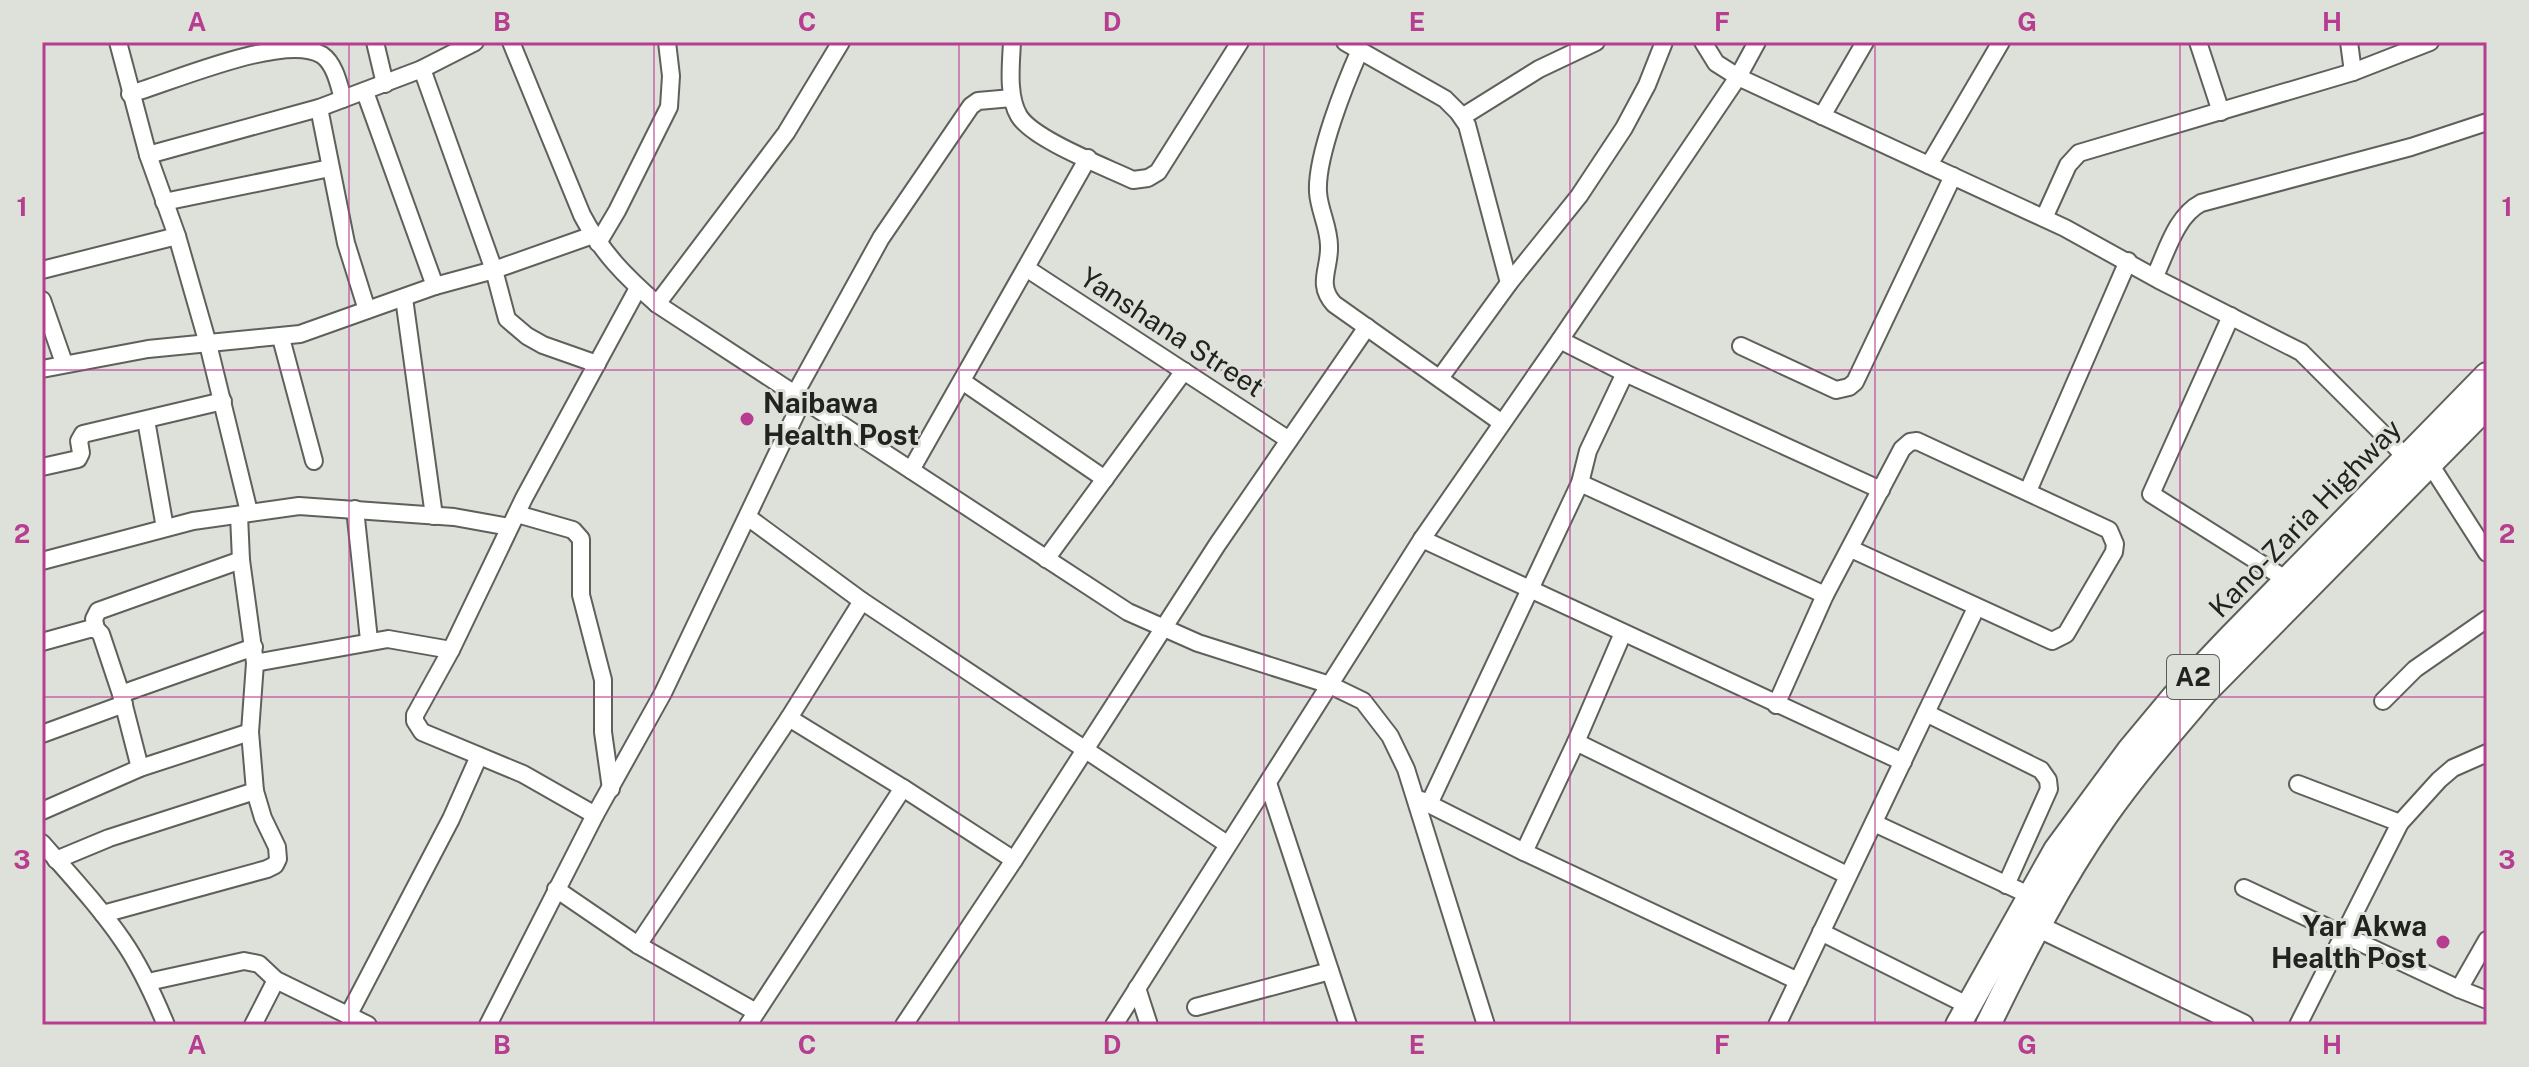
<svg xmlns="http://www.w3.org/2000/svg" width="2529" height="1067" viewBox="0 0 2529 1067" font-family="'Public Sans',sans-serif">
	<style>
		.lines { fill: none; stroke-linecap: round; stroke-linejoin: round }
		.minor-casing { stroke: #5e615a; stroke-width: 20 }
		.major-casing { stroke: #5e615a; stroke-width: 24 }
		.highway-casing { stroke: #5e615a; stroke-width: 28 }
		.minor { stroke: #fff; stroke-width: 16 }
		.major { stroke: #fff; stroke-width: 20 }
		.highway { stroke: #fff; stroke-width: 24 }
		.grid { fill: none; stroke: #b73d90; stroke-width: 2; stroke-opacity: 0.55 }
		.poi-dot { fill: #b73d90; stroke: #dde1d9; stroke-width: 3 }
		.labels { text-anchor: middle; stroke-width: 6; stroke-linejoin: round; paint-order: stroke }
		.shield { fill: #dde1d9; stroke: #5a5c58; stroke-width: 2 }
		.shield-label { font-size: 26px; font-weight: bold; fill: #222320 }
		.street-label { font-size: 28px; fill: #222320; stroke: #dde1d9 }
		.poi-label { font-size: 28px; font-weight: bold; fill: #222320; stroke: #dde1d9; text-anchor: start }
		.neatline { fill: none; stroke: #b73d90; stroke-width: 3 }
		.grid-label { font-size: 26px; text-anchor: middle; font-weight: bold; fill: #b73d90 }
	</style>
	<rect width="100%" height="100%" fill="#dde1d9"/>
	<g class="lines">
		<!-- minor casing -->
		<g class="minor-casing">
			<g id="minor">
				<path d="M 118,42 L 148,155 L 177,236 L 208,344 L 249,512"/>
				<path d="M 375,42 L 385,84"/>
				<path d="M 511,42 L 582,215 C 602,253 625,276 657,304 L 1128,612 L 1198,643 L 1330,685 L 1363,701 L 1390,736 L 1406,769 L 1486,1025"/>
				<path d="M 1012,42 C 1011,64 1007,96 1019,116 C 1034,140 1106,167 1133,180 L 1148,178 L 1158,172 L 1240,42"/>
				<path d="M 1345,42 L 1445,99 L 1458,112 L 1467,125 L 1509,283"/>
				<path d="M 1703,42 L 1716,63 L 1738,77 L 2065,228 L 2159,280 L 2301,352 L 2406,457"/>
				<path d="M 2198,42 L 2221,112"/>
				<path d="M 2349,42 L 2353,72"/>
				<path d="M 1360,50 C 1345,84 1316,156 1318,192 C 1319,210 1329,227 1329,246 C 1330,269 1316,284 1334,304 L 1502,423"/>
				<path d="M 422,69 L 494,270 L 507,319 L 527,336 L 543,345 L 597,364"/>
				<path d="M 365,92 L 435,286"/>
				<path d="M 130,94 C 172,82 285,32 322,55 C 335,64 339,85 343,99"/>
				<path d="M 319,108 L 346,243 L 367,310"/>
				<path d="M 1822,116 L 1865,42"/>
				<path d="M 1462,117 L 1539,69 L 1596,42"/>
				<path d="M 148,155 L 319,108 L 422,69 L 475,42"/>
				<path d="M 1929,165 L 2001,42"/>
				<path d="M 164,202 L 330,168"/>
				<path d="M 2044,218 L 2068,165 L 2079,153 L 2353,72 L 2430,42"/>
				<path d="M 598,243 L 617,211 L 669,107 L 671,76 L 667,42"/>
				<path d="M 1026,268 L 1289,440"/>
				<path d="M 42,270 L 177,236"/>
				<path d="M 2155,276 C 2167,251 2176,216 2201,203 L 2411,147 L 2487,122"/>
				<path d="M 404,298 L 434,516"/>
				<path d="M 42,300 L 64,363"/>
				<path d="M 657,304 L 786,133 L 841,42"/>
				<path d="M 2231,316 L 2151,494 L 2287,580"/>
				<path d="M 281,338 L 314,461"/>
				<path d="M 1560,340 L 1625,373 L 1881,490"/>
				<path d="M 1741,346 L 1836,390 L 1849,387 L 1855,382 L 1953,176"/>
				<path d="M 42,369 L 148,349 L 300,334 L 435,286 L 494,270 L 593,235"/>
				<path d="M 1440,378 L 1509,283 L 1579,196 L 1624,128 L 1647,85 L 1664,42"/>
				<path d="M 962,381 L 1105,479"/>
				<path d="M 795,394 L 881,238 L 971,106 L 978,101 L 1012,98"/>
				<path d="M 146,420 L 165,528"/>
				<path d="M 2430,464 L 2487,553"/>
				<path d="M 42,467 L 78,459 L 81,453 L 79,441 L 83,434 L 223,401"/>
				<path d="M 911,470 L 1088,158"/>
				<path d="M 1580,483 L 1825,595"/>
				<path d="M 2028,491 L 2128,261"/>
				<path d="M 355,509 L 369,640"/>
				<path d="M 517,514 L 573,530 L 581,539 L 581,595 L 603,680 L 603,732 L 611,789"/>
				<path d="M 749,518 L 862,601 L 1227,844"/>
				<path d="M 1422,539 L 1903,762"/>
				<path d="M 1046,559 L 1184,371"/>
				<path d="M 42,561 L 193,521 L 299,506 L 454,517 L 509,527"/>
				<path d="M 96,629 L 94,619 L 98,611 L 241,560"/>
				<path d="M 42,642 L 89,629 L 96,629 L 101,634 L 121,694 L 140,768"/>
				<path d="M 255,663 L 388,639 L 451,650"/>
				<path d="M 121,694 L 254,647"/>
				<path d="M 2383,701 L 2415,669 L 2487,619"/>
				<path d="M 1776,705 L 1825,595 L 1902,449 L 1910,442 L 1917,441 L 2109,530 L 2115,544 L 2114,552 L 2066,634 L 2052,641 L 1851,549"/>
				<path d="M 1926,713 L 2041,770 L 2048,780 L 2049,789 L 2006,885"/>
				<path d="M 789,718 L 903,788 L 1014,860"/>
				<path d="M 42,734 L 124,704"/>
				<path d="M 1576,742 L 1847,875"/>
				<path d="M 1268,783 L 1348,1025"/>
				<path d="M 2298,784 L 2400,823"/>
				<path d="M 1421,800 L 1524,852 L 1798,981"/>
				<path d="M 1429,804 L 1580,483 L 1588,451 L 1625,373"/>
				<path d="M 42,811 L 140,768 L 250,732"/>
				<path d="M 595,815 L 523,774 L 422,732 L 415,721 L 415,715 L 451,650 L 524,498 L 638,288"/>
				<path d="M 1874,823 L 2029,895"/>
				<path d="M 42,843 C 70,875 99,906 123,941 C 141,967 154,996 166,1025"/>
				<path d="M 1524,852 L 1576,742 L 1623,633"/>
				<path d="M 56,860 L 109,838 L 255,791"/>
				<path d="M 2244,888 L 2459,989 L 2487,940"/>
				<path d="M 556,889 L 638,945 L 756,1012"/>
				<path d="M 103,914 L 267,869 L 275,865 L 278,859 L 277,847 L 263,818 L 255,791 L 250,732 L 255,663 L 241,560 L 239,515"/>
				<path d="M 1821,932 L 1967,1005"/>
				<path d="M 638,945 L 789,718 L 862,601"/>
				<path d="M 148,982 L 244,961 L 259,964 L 276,980 L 368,1025"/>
				<path d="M 1137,988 L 1149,1025"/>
				<path d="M 2459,989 L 2487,1000"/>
				<path d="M 1196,1007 L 1330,971"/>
				<path d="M 348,1016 L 451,819 L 479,756"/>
				<path d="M 253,1025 L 276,980"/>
				<path d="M 488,1025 L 595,815 L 663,693 L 803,399"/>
				<path d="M 748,1025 L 903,788"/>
				<path d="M 904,1025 L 1014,860 L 1217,545 L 1367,327"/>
				<path d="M 1114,1025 L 1422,539 L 1560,340 L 1738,77 L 1757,42"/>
				<path d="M 1777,1025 L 1976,608"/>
				<path d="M 2298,1025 L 2400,823 L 2439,780 L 2453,768 L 2487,753"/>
			</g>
		</g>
		<!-- major casing -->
		<g class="major-casing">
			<path id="major" d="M 2037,926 L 2243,1025"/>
		</g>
		<!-- highway casing -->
		<g class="highway-casing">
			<g id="highway">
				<path d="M 1958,1025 L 2056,850 L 2129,751 L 2174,697 L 2228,640 L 2487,375"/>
				<path d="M 1988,1025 C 2023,953 2059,882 2105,816 C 2135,773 2171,732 2205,692 L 2487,406"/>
			</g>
		</g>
		<!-- minor -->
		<use href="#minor" class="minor"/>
		<!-- major -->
		<use href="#major" class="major"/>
		<!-- highway -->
		<use href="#highway" class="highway"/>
	</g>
	<!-- grid -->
	<path class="grid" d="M 349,42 L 349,1025M 654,42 L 654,1025M 959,42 L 959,1025M 1264,42 L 1264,1025M 1570,42 L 1570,1025M 1875,42 L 1875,1025M 2180,42 L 2180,1025M 42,370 L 2487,370M 42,697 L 2487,697"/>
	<!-- markers -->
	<g class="poi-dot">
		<circle cx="747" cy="419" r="8"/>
		<circle cx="2443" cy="942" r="8"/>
	</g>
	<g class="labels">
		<!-- shield labels -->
		<rect class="shield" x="2167" y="655" width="52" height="44" rx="6"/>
		<g class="shield-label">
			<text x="2193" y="686">A2</text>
		</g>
		<!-- street labels -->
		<g class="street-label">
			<text transform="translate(1172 332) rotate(33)" y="10">Yanshana Street</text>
			<text transform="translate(2305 518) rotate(-46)" y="10">Kano-Zaria Highway</text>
		</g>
		<!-- poi labels -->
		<g class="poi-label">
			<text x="763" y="413">Naibawa<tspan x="763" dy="32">Health Post</tspan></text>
			<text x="2427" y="936" text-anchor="end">Yar Akwa<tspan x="2427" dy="32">Health Post</tspan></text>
		</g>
	</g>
	<!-- border -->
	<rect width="2529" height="1067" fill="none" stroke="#dde1d9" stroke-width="88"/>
	<rect x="44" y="44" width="2441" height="979" class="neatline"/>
	<g class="grid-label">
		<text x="197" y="31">A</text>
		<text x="502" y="31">B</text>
		<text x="807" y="31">C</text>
		<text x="1112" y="31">D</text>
		<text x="1417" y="31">E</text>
		<text x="1722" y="31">F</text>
		<text x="2027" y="31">G</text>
		<text x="2332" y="31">H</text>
		<text x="22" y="216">1</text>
		<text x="2507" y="216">1</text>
		<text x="22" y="543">2</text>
		<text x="2507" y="543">2</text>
		<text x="22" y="869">3</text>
		<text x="2507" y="869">3</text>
		<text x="197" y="1054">A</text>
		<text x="502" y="1054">B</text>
		<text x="807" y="1054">C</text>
		<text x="1112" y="1054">D</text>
		<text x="1417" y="1054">E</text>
		<text x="1722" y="1054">F</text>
		<text x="2027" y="1054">G</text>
		<text x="2332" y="1054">H</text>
	</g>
</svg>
